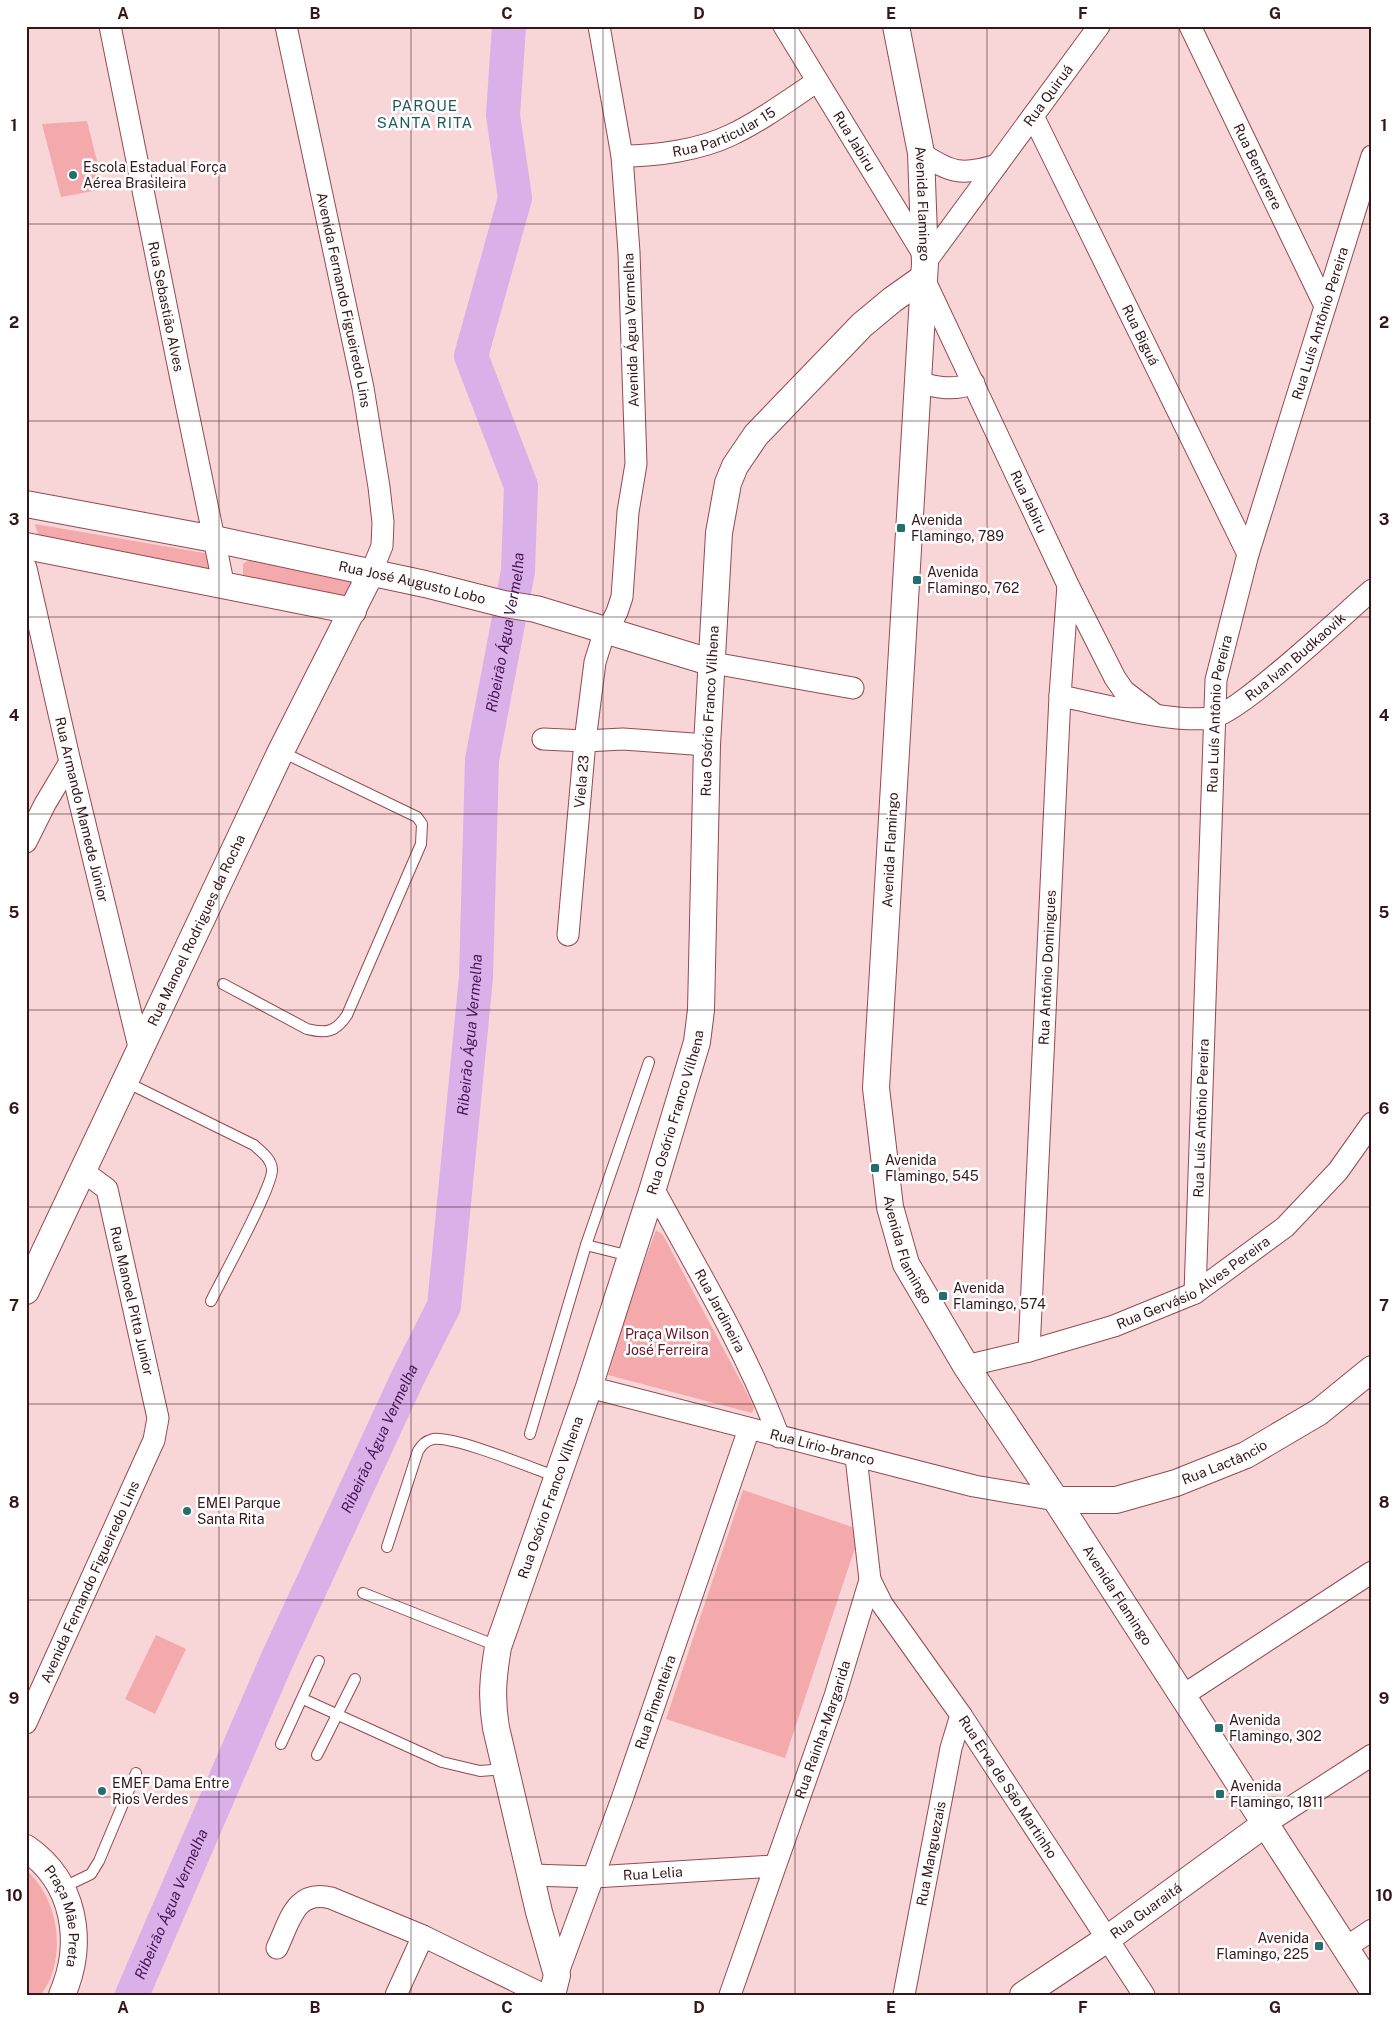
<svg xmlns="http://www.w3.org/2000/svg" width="1398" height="2021" viewBox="0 0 1398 2021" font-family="'Public Sans',sans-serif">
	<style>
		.green { fill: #f4a9ac }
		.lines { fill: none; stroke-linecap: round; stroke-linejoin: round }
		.river { stroke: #d9b0e8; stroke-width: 34 }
		.service-casing { stroke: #924b50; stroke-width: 12 }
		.minor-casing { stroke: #924b50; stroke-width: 23 }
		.tertiary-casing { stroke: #924b50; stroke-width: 28 }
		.service { stroke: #fff; stroke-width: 10 }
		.minor { stroke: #fff; stroke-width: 21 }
		.tertiary { stroke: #fff; stroke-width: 26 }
		.grid { fill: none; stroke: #351719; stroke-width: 1; stroke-opacity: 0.55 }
		.poi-dot { fill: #236f70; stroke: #fff; stroke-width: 2 }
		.labels { text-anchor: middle; stroke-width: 5; stroke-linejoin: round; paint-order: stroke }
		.street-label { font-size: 14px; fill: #351719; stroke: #fff }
		.poi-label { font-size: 14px; fill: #351719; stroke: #fff; text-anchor: start }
		.park-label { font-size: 14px; fill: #691222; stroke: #fff }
		.neighbourhood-label { font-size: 15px; letter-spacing: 1px; fill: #215c5d; stroke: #fff }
		.water-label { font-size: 15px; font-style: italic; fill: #451255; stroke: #fff }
		.neatline { fill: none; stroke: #351719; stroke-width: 2 }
		.grid-label { font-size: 16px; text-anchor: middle; font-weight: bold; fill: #351719 }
	</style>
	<rect width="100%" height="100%" fill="#f8d5d6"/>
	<!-- green -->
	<g class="green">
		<path d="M 87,121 L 104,189 L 61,197 L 42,124 Z"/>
		<path d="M 35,524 L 210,554 L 217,569 L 208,576 L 40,541 Z"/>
		<path d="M 254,557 L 352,579 L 347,594 L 335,600 L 248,581 L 243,576 L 243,564 Z"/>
		<path d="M 656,1230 L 663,1235 L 749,1397 L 754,1408 L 752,1413 L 608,1375 L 630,1301 Z"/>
		<path d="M 743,1490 L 861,1530 L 785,1758 L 666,1719 Z"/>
		<path d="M 156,1635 L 186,1649 L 155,1714 L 125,1699 Z"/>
		<path d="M 26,1870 C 54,1894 64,1940 52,1974 C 50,1981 45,1988 41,1995 L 26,1995 Z"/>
	</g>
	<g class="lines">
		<!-- river -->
		<path class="river" id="s1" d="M 132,1995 L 277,1660 L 408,1377 L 444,1306 L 476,977 L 482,760 L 518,571 L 521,486 L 471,356 L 515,198 L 503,115 L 509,26"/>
		<!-- service casing -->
		<g class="service-casing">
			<g id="service">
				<path d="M 223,984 L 307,1029 C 326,1034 336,1032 347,1015 L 421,844 L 422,824 L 417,817 L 282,752"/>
				<path d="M 126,1082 L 254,1145 C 261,1152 271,1158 272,1169 C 274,1185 221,1280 211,1301"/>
				<path d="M 586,1245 L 649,1062"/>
				<path d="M 530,1434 L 586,1245 L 630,1256"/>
				<path d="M 387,1547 L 418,1451 C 422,1445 425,1441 433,1439 C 455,1436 532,1468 557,1477"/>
				<path d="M 363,1593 L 497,1646"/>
				<path d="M 303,1699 L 442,1762 L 480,1771 L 505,1769"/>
				<path d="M 281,1744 L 319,1661"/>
				<path d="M 317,1755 L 355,1679"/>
				<path d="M 62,1888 L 91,1874 L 99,1861 L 136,1773"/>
			</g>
		</g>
		<!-- minor casing -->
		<g class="minor-casing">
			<g id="minor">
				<path id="s2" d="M 110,26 C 147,214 185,400 224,587"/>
				<path id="s3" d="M 286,26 L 363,388 L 379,487 L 383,522 L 382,546 L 371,573"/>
				<path id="s4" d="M 784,26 L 925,257"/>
				<path id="s5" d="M 1190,26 L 1325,306"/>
				<path id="s6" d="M 1033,116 L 1248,554"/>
				<path d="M 921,153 C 951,173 962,176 997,165"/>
				<path id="s7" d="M 622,156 C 657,156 700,150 731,135 C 761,121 789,100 816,82"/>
				<path id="s8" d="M 925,263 L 1099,26"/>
				<path id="s9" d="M 924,279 L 1068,585 L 1115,678 L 1124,691 L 1153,713"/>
				<path d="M 918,382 C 937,388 955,391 974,383"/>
				<path id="s10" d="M 26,568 L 70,762 L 140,1051"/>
				<path d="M 713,663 L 853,688"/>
				<path id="s11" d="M 1060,696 C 1102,704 1171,723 1211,718 C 1239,714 1344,614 1372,590"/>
				<path d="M 543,739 L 585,741 L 623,739 L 707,745"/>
				<path d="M 26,842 L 45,804 L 70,762"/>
				<path id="s12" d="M 568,935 L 585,741 L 595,662 L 601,643 L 617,612 L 622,597 L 628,512 L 636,464 L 629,252 L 622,156 L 599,26"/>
				<path id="s13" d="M 653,1188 C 697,1269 746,1350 779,1437"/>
				<path id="s14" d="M 1195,1293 L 1216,680 L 1248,554 L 1372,156"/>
				<path id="s15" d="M 1029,1351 L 1060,696 L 1068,585"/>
				<path id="s16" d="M 966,1366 L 1029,1351 L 1114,1326 L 1195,1293 L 1285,1227 L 1338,1171 L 1372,1123"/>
				<path id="s17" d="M 589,1387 L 974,1486 L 1056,1500"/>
				<path id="s18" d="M 870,1580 L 882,1604 L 961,1715 L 1144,1995"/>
				<path d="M 1182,1696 L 1372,1572"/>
				<path id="s19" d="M 26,1723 L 154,1440 L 158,1418 L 107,1189 L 84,1172"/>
				<path d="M 1265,1824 L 1372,1755"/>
				<path id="s20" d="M 531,1875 L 594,1877 L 774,1866"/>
				<path d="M 277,1948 C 290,1921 295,1889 331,1898 L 423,1936 L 544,1995"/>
				<path d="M 1345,1948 L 1372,1930"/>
				<path id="s21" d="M 557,1975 L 622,1799 L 749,1429"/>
				<path d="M 396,1995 L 423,1936"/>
				<path id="s22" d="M 730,1995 L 835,1696 L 870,1580 L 856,1457"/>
				<path id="s23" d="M 904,1995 L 951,1748 L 961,1715"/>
			</g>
		</g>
		<!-- tertiary casing -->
		<g class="tertiary-casing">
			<g id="tertiary">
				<path id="s24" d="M 896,26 L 921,153 L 925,263 L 876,1088 L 890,1207 L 906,1264 L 966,1366 L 1056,1500 L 1372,1989"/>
				<path id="s25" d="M 26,504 L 214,539 L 425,584 L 504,604 L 536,609 L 713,663"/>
				<path d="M 26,546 L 353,611"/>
				<path id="s26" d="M 26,1291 L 281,751 L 371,573"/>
				<path id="s27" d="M 1056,1500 L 1116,1500 L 1176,1483 L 1246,1455 L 1319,1412 L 1372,1369"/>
				<path id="s28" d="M 26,1848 C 75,1882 85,1942 62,1995"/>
				<path id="s29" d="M 552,1995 L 557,1975 L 539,1912 L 496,1728 C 491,1698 493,1677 498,1647 L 589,1387 L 653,1188 L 697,1042 L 701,1010 L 707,745 L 719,533 L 728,483 L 735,466 L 756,435 L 862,325 L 892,300 L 923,278"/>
				<path id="s30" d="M 1023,1995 L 1107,1939 L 1265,1824"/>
			</g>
		</g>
		<!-- service -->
		<use href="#service" class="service"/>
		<!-- minor -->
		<use href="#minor" class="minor"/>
		<!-- tertiary -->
		<use href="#tertiary" class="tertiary"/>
	</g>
	<!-- grid -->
	<path class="grid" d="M 219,26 L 219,1995M 411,26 L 411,1995M 603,26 L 603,1995M 795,26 L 795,1995M 987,26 L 987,1995M 1179,26 L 1179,1995M 26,224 L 1372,224M 26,421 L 1372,421M 26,617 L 1372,617M 26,814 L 1372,814M 26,1010 L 1372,1010M 26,1207 L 1372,1207M 26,1404 L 1372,1404M 26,1600 L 1372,1600M 26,1797 L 1372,1797"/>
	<!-- markers -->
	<g class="poi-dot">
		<circle cx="73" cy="175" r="5"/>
		<rect x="896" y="523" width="10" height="10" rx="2.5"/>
		<rect x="912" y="575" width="10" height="10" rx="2.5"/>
		<rect x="870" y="1163" width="10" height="10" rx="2.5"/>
		<rect x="938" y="1291" width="10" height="10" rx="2.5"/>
		<circle cx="187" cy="1511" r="5"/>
		<rect x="1214" y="1723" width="10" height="10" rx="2.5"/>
		<circle cx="102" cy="1791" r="5"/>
		<rect x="1215" y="1789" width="10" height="10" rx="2.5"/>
		<rect x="1314" y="1941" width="10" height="10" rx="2.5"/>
	</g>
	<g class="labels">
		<!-- street labels -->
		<g class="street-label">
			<text dy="5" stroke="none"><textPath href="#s8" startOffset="208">Rua Quiruá</textPath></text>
			<text dy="5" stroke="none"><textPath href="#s7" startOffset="106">Rua Particular 15</textPath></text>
			<text dy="5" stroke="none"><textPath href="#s4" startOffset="135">Rua Jabiru</textPath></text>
			<text dy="5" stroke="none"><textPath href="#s5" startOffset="156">Rua Benterere</textPath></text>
			<text dy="5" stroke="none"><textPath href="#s24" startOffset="180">Avenida Flamingo</textPath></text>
			<text dy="5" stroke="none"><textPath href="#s3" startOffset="280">Avenida Fernando Figueiredo Lins</textPath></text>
			<text dy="5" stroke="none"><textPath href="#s2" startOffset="286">Rua Sebastião Alves</textPath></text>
			<text dy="5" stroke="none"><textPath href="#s14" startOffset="985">Rua Luís Antônio Pereira</textPath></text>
			<text transform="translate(631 330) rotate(-92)" y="5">Avenida Água Vermelha</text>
			<text dy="5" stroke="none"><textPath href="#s6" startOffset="244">Rua Biguá</textPath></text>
			<text dy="5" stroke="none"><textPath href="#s9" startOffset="246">Rua Jabiru</textPath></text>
			<text dy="5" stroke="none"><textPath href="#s25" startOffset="394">Rua José Augusto Lobo</textPath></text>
			<text dy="5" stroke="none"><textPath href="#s11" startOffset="258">Rua Ivan Budkaovik</textPath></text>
			<text dy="5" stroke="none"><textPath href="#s29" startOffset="1325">Rua Osório Franco Vilhena</textPath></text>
			<text dy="5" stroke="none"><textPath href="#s14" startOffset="580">Rua Luís Antônio Pereira</textPath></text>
			<text dy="5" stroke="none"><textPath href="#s12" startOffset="154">Viela 23</textPath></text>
			<text dy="5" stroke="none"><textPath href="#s10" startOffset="248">Rua Armando Mamede Júnior</textPath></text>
			<text transform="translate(890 850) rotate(-87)" y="5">Avenida Flamingo</text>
			<text dy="5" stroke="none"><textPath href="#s26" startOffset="399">Rua Manoel Rodrigues da Rocha</textPath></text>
			<text dy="5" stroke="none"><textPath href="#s15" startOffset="384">Rua Antônio Domingues</textPath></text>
			<text dy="5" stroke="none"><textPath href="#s29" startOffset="920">Rua Osório Franco Vilhena</textPath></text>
			<text dy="5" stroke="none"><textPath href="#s14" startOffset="175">Rua Luís Antônio Pereira</textPath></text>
			<text dy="5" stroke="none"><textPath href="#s24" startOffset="1232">Avenida Flamingo</textPath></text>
			<text dy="5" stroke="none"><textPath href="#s16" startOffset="244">Rua Gervásio Alves Pereira</textPath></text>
			<text transform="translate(132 1301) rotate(77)" y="5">Rua Manoel Pitta Junior</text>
			<text dy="5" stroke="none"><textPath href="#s13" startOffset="140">Rua Jardineira</textPath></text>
			<text dy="5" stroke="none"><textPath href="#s17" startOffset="241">Rua Lírio-branco</textPath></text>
			<text dy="5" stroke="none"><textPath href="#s27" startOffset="175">Rua Lactâncio</textPath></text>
			<text dy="5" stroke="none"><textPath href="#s29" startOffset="515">Rua Osório Franco Vilhena</textPath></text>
			<text dy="5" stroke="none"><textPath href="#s19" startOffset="155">Avenida Fernando Figueiredo Lins</textPath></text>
			<text dy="5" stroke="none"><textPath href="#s24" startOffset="1638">Avenida Flamingo</textPath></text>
			<text dy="5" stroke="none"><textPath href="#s21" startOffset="290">Rua Pimenteira</textPath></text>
			<text dy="5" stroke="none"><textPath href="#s22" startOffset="281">Rua Rainha-Margarida</textPath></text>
			<text dy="5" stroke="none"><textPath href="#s18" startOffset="249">Rua Erva de São Martinho</textPath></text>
			<text dy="5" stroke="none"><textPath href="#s23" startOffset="144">Rua Manguezais</textPath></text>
			<text dy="5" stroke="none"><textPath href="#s20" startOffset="122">Rua Lelia</textPath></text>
			<text dy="5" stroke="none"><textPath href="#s30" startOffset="149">Rua Guaraitá</textPath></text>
			<text dy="5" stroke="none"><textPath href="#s28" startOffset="82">Praça Mãe Preta</textPath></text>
		</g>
		<!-- poi labels -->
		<g class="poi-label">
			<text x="83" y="172">Escola Estadual Força<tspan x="83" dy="16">Aérea Brasileira</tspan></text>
			<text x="911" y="525">Avenida<tspan x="911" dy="16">Flamingo, 789</tspan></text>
			<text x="927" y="577">Avenida<tspan x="927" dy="16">Flamingo, 762</tspan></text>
			<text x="885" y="1165">Avenida<tspan x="885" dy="16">Flamingo, 545</tspan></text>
			<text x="953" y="1293">Avenida<tspan x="953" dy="16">Flamingo, 574</tspan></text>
			<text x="197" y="1508">EMEI Parque<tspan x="197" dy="16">Santa Rita</tspan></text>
			<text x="1229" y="1725">Avenida<tspan x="1229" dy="16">Flamingo, 302</tspan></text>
			<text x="112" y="1788">EMEF Dama Entre<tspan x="112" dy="16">Rios Verdes</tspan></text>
			<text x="1230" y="1791">Avenida<tspan x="1230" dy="16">Flamingo, 1811</tspan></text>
			<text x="1309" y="1943" text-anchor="end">Avenida<tspan x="1309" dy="16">Flamingo, 225</tspan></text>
		</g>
		<!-- park labels -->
		<g class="park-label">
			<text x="667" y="1339">Praça Wilson<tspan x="667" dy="16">José Ferreira</tspan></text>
		</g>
		<!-- neighbourhood labels -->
		<g class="neighbourhood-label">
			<text x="425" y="111">PARQUE<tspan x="425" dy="17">SANTA RITA</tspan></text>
		</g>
		<!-- water labels -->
		<g class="water-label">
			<text dy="5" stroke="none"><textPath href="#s1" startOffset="1434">Ribeirão Água Vermelha</textPath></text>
			<text dy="5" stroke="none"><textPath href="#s1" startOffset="1029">Ribeirão Água Vermelha</textPath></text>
			<text dy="5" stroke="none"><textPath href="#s1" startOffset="609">Ribeirão Água Vermelha</textPath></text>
			<text dy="5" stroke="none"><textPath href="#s1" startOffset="99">Ribeirão Água Vermelha</textPath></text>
		</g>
	</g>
	<!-- border -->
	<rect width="1398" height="2021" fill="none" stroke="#ffffff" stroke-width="55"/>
	<rect x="28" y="28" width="1342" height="1966" class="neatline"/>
	<g class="grid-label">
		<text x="123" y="19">A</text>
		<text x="315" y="19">B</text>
		<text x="507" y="19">C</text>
		<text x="699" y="19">D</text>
		<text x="891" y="19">E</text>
		<text x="1083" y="19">F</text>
		<text x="1275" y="19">G</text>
		<text x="14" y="131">1</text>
		<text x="1384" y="131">1</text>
		<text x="14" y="328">2</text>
		<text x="1384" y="328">2</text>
		<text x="14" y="525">3</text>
		<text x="1384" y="525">3</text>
		<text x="14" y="721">4</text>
		<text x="1384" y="721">4</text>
		<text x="14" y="918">5</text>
		<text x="1384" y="918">5</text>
		<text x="14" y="1114">6</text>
		<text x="1384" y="1114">6</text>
		<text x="14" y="1311">7</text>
		<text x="1384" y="1311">7</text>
		<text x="14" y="1508">8</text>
		<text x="1384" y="1508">8</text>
		<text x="14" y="1704">9</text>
		<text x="1384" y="1704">9</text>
		<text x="14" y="1901">10</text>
		<text x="1384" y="1901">10</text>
		<text x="123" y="2013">A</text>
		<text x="315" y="2013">B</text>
		<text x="507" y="2013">C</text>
		<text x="699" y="2013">D</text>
		<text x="891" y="2013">E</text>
		<text x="1083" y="2013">F</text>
		<text x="1275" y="2013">G</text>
	</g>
</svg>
